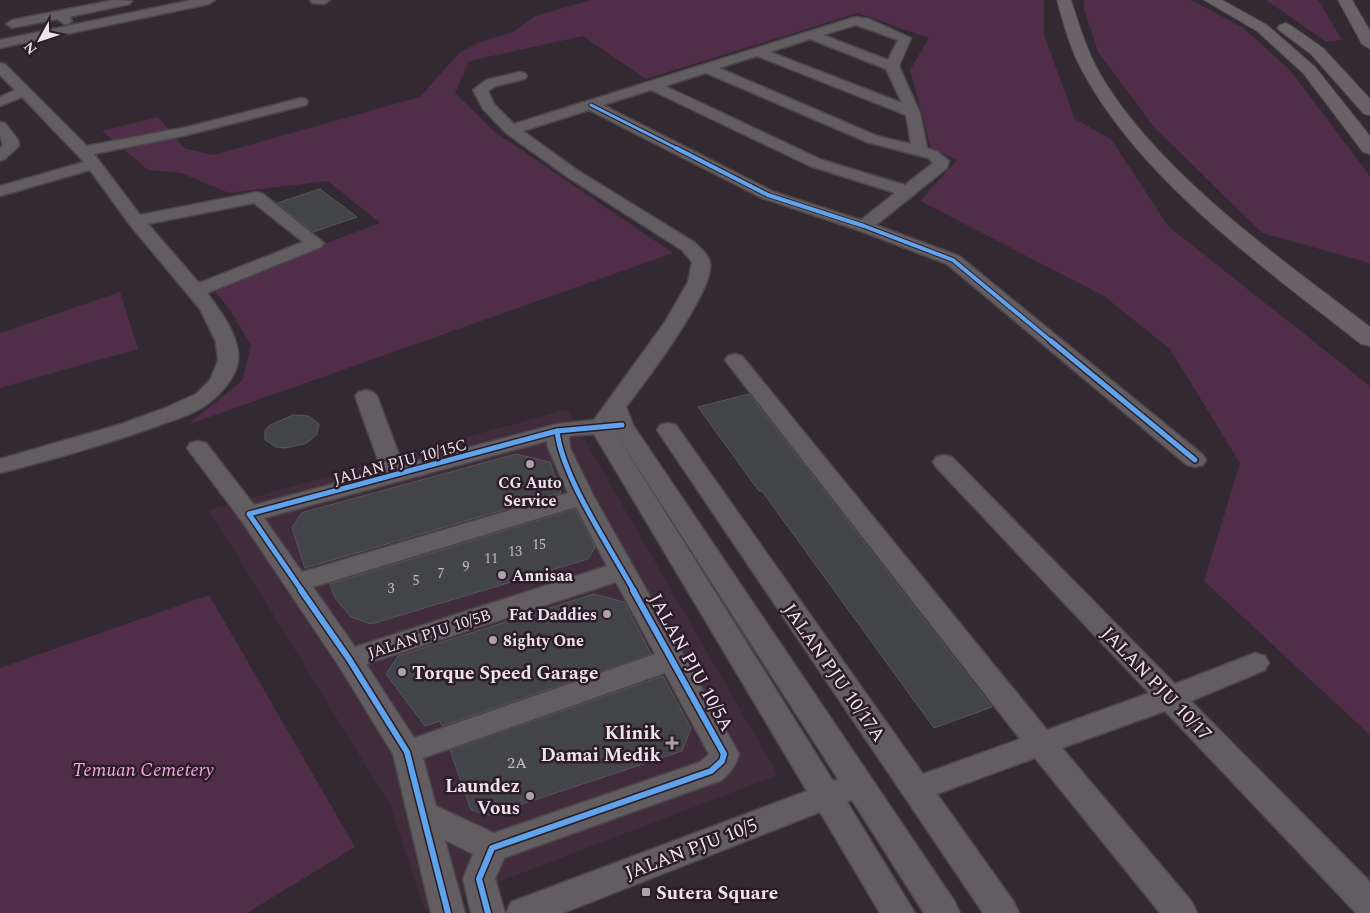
<svg xmlns="http://www.w3.org/2000/svg" width="1370" height="913" font-family="Spectral,serif">
	<style>
		.built { fill: #402c3b }
		.green { fill: #502d48 }
		.building { fill: #434447; stroke: #56575a }
		.lines { fill: none; stroke-linecap: round; stroke-linejoin: round }
		.minor-casing { stroke: #4c4549; stroke-width: 3 }
		.highway-casing { stroke: #4c4549; stroke-width: 2 }
		.minor { fill: #615d60; fill-rule: evenodd }
		.highway { fill: #696367; fill-rule: evenodd }
		.cycleway-far3-casing { stroke: #2c1c28; stroke-width: 5 }
		.cycleway-far2-casing { stroke: #2c1c28; stroke-width: 6 }
		.cycleway-far1-casing { stroke: #2c1c28; stroke-width: 8 }
		.cycleway-casing { stroke: #2c1c28; stroke-width: 9 }
		.cycleway-far3 { stroke: #60a3ed; stroke-width: 3 }
		.cycleway-far2 { stroke: #60a3ed; stroke-width: 4 }
		.cycleway-far1 { stroke: #60a3ed; stroke-width: 5 }
		.cycleway { stroke: #60a3ed; stroke-width: 6 }
		.poi-dot { fill: #ada2aa; stroke: #2c1c28; stroke-width: 2 }
		.labels { text-anchor: middle; stroke-width: 5; stroke-linejoin: round; paint-order: stroke }
		.number-label { font-size: 14px; fill: #c4bbc2 }
		.street-label { font-size: 16px; fill: #efe3eb; stroke: #2c1c28 }
		.poi-label { font-size: 16px; font-weight: bold; fill: #efe3eb; stroke: #2c1c28; text-anchor: start }
		.near-number-label { font-size: 16px; fill: #c4bbc2 }
		.near-street-label { font-size: 19px; fill: #efe3eb; stroke: #2c1c28 }
		.near-poi-label { font-size: 19px; font-weight: bold; fill: #efe3eb; stroke: #2c1c28; text-anchor: start }
		.near-park-label { font-size: 19px; font-style: italic; fill: #eda8db; stroke: #2c1c28 }
	</style>
	<rect width="100%" height="100%" fill="#322a30"/>
	<path class="built" d="M 567,409 L 778,775 L 425,910 L 390,805 L 209,510 Z"/>
	<g class="green">
		<path d="M 591,0 L 1044,0 L 1044,35 L 1075,119 L 1111,139 L 1168,226 L 1370,386 L 1370,735 L 1204,581 L 1240,463 L 1170,349 L 1104,296 L 920,201 L 957,160 L 931,148 L 910,70 L 929,38 L 858,13 L 646,79 L 583,36 L 469,61 L 455,93 L 495,132 L 673,253 L 187,425 L 242,381 L 251,345 L 230,310 L 211,286 L 380,223 L 328,181 L 229,193 L 181,173 L 148,170 L 102,131 L 158,117 L 184,148 L 213,155 L 420,97 L 459,53 L 480,42 L 513,32 L 535,16 Z"/>
		<path d="M 1084,0 L 1191,0 L 1242,27 L 1290,70 L 1370,176 L 1370,263 L 1262,233 L 1154,127 L 1098,52 L 1084,9 Z"/>
		<path d="M 1266,0 L 1318,0 L 1342,40 L 1326,42 Z"/>
		<path d="M 120,292 L 138,349 L 0,388 L 0,333 Z"/>
		<path d="M 209,595 L 355,847 L 247,913 L 0,913 L 0,668 Z"/>
	</g>
	<g class="building">
		<path d="M 320,189 L 357,217 L 313,232 L 277,203 Z"/>
		<path d="M 749,394 L 992,707 L 934,728 L 762,491 L 759,491 L 698,407 Z"/>
		<path d="M 293,415 L 309,416 L 319,424 L 317,434 L 311,440 L 304,444 L 285,448 L 276,447 L 265,440 L 265,430 L 270,425 Z"/>
		<path d="M 516,454 L 550,462 L 561,493 L 305,568 L 292,528 L 301,513 Z"/>
		<path d="M 575,509 L 595,547 L 588,559 L 371,624 L 351,617 L 335,598 L 330,584 Z"/>
		<path d="M 594,594 L 624,602 L 651,654 L 442,726 L 440,721 L 425,726 L 386,674 L 398,656 Z"/>
		<path d="M 663,676 L 691,728 L 682,751 L 489,815 L 471,810 L 450,750 Z"/>
	</g>
	<g class="lines">
		<g class="minor-casing">
			<g id="minor">
				<path d="M 114,0 L 132,1 L 130,4 L 69,17 L 72,21 L 66,25 L 57,19 L 12,28 L 6,24 L 12,20 Z"/>
				<path d="M 192,0 L 215,0 L 209,4 L 0,48 L 0,40 Z"/>
				<path d="M 310,0 L 330,0 L 324,4 L 312,3 Z"/>
				<path d="M 855,17 L 869,19 L 911,38 L 899,66 L 920,113 L 927,148 L 938,152 L 949,161 L 947,168 L 876,225 L 959,256 L 1203,455 L 1206,460 L 1203,465 L 1195,467 L 1187,465 L 947,264 L 858,230 L 762,198 L 589,110 L 523,131 L 577,170 L 694,242 C 700,248 709,255 710,263 C 715,290 644,384 626,407 L 633,425 L 955,902 L 960,913 L 924,913 L 852,800 L 847,802 L 915,913 L 880,913 L 820,812 L 563,913 L 506,913 L 511,902 L 807,791 L 594,434 L 569,436 L 570,448 L 594,497 L 734,745 L 739,754 C 736,766 730,772 722,780 L 504,858 L 495,879 L 505,913 L 471,913 L 463,879 L 473,854 L 445,840 L 465,913 L 431,913 L 393,754 L 339,666 L 241,520 L 187,448 L 190,443 L 198,441 L 206,443 L 254,505 L 382,471 L 355,396 L 359,392 L 366,390 L 373,392 L 377,396 L 403,465 L 557,424 L 594,420 L 665,322 L 688,282 L 692,262 L 682,250 L 566,176 L 506,133 L 483,109 L 473,90 L 486,80 L 520,72 L 525,73 L 527,76 L 525,79 L 496,86 L 488,91 L 494,104 L 514,124 ZM 856,25 L 898,40 L 888,60 L 823,35 ZM 810,39 L 886,69 L 902,103 L 770,52 ZM 757,56 L 906,115 L 911,144 L 877,136 L 719,68 ZM 706,73 L 867,142 L 928,158 L 933,163 L 905,185 L 822,160 L 665,86 ZM 651,90 L 810,166 L 895,193 L 861,220 L 774,192 L 603,105 ZM 615,432 L 838,779 L 833,781 ZM 547,441 L 548,448 L 568,493 L 302,572 L 264,518 ZM 576,507 L 607,566 L 355,647 L 313,587 ZM 616,582 L 655,654 L 414,738 L 366,664 ZM 665,673 L 709,754 L 700,762 L 494,833 L 436,806 L 423,758 Z"/>
				<path d="M 0,63 L 5,64 L 87,146 L 187,127 L 301,98 L 306,99 L 308,102 L 306,105 L 187,135 L 94,154 L 140,215 L 257,192 L 263,194 L 324,243 L 321,247 L 207,293 C 220,310 241,338 238,361 C 236,376 223,392 211,401 C 198,413 176,419 160,425 C 108,444 54,459 0,473 L 0,459 L 121,424 L 165,408 L 196,394 L 210,380 L 218,361 L 216,342 L 200,309 L 130,225 L 90,170 L 0,196 L 0,186 L 84,162 L 22,97 L 0,106 L 0,97 L 15,90 L 0,75 ZM 254,203 L 303,242 L 199,283 L 148,224 Z"/>
				<path d="M 0,122 L 5,123 L 18,140 L 19,146 L 5,159 L 0,161 L 0,148 L 3,145 L 0,137 Z"/>
				<path d="M 735,354 L 742,356 L 1047,730 L 1149,693 L 936,467 L 933,462 L 936,457 L 944,455 L 952,457 L 1175,684 L 1255,653 L 1265,656 L 1269,663 L 1265,670 L 1191,701 L 1370,882 L 1370,913 L 1356,913 L 1165,711 L 1062,748 L 1192,902 L 1197,913 L 1160,913 L 1035,758 L 937,794 L 1014,902 L 1019,913 L 983,913 L 657,430 L 660,425 L 668,423 L 676,425 L 923,774 L 1020,739 L 728,364 L 725,360 L 728,356 Z"/>
			</g>
		</g>
		<g class="highway-casing">
			<g id="highway">
				<path d="M 1057,0 L 1071,0 C 1079,25 1087,51 1100,74 C 1158,173 1280,258 1370,327 L 1370,346 L 1361,344 C 1265,268 1144,183 1084,74 C 1071,51 1064,26 1057,0 Z"/>
				<path d="M 1204,0 L 1222,0 L 1267,25 L 1315,67 L 1370,136 L 1370,154 L 1363,152 L 1303,73 L 1257,31 Z"/>
				<path d="M 1338,0 L 1352,0 L 1370,31 L 1370,49 L 1362,44 Z"/>
				<path d="M 1285,23 L 1290,25 L 1323,48 L 1370,99 L 1370,115 L 1364,114 L 1311,54 L 1280,31 L 1277,28 L 1280,25 Z"/>
			</g>
		</g>
		<use href="#minor" class="minor"/>
		<use href="#highway" class="highway"/>
		<g class="cycleway-far3-casing">
			<path id="cycleway-far3" d="M 591,105 L 678,149"/>
		</g>
		<g class="cycleway-far2-casing">
			<path id="cycleway-far2" d="M 676,148 L 768,195 L 864,226 L 953,260 L 1052,342"/>
		</g>
		<g class="cycleway-far1-casing">
			<g id="cycleway-far1">
				<path d="M 1051,341 L 1195,460"/>
				<path d="M 557,431 C 562,477 611,549 634,591"/>
				<path d="M 302,591 L 249,514 L 557,431 L 622,425"/>
			</g>
		</g>
		<g class="cycleway-casing">
			<g id="cycleway">
				<path d="M 301,590 L 349,659 L 407,752 L 448,913"/>
				<path d="M 488,913 L 479,879 L 492,848 L 711,771 L 722,761 L 724,754 L 633,590"/>
			</g>
		</g>
		<use href="#cycleway-far3" class="cycleway-far3"/>
		<use href="#cycleway-far2" class="cycleway-far2"/>
		<use href="#cycleway-far1" class="cycleway-far1"/>
		<use href="#cycleway" class="cycleway"/>
	</g>
	<g class="poi-dot">
		<circle cx="530" cy="464" r="5"/>
		<circle cx="502" cy="575" r="5"/>
		<circle cx="607" cy="614" r="5"/>
		<circle cx="493" cy="640" r="5"/>
		<circle cx="402" cy="672" r="5"/>
		<path d="M669.5 735.5h5v5h5v5h-5v5h-5v-5h-5v-5h5z"/>
		<circle cx="530" cy="796" r="5"/>
		<rect x="641" y="887" width="10" height="10" rx="2.5"/>
	</g>
	<g class="labels">
		<g class="number-label">
			<text x="539" y="549">15</text>
			<text x="515" y="556">13</text>
			<text x="491" y="563">11</text>
			<text x="466" y="571">9</text>
			<text x="441" y="578">7</text>
			<text x="416" y="585">5</text>
			<text x="391" y="593">3</text>
		</g>
		<g class="street-label">
			<text transform="translate(400 461) rotate(-15)" y="6">JALAN PJU 10/15C</text>
			<text transform="translate(429 633) rotate(-18)" y="6">JALAN PJU 10/5B</text>
		</g>
		<g class="poi-label">
			<text x="530" y="488" text-anchor="middle">CG Auto<tspan x="530" dy="18">Service</tspan></text>
			<text x="512" y="581">Annisaa</text>
			<text x="597" y="620" text-anchor="end">Fat Daddies</text>
			<text x="503" y="646">8ighty One</text>
		</g>
		<g class="near-number-label">
			<text x="517" y="768">2A</text>
		</g>
		<g class="near-street-label">
			<text transform="translate(692 662) rotate(61)" y="7">JALAN PJU 10/5A</text>
			<text transform="translate(835 672) rotate(55)" y="7">JALAN PJU 10/17A</text>
			<text transform="translate(1157 683) rotate(46)" y="7">JALAN PJU 10/17</text>
			<text transform="translate(691 848) rotate(-21)" y="7">JALAN PJU 10/5</text>
		</g>
		<g class="near-poi-label">
			<text x="412" y="679">Torque Speed Garage</text>
			<text x="661" y="739" text-anchor="end">Klinik<tspan x="661" dy="22">Damai Medik</tspan></text>
			<text x="520" y="792" text-anchor="end">Laundez<tspan x="520" dy="22">Vous</tspan></text>
			<text x="656" y="899">Sutera Square</text>
		</g>
		<g class="near-park-label">
			<text x="143" y="776">Temuan Cemetery</text>
		</g>
	</g>
	<g transform="translate(40 40) rotate(230)" stroke="#2c1c28" stroke-width="4" paint-order="stroke">
	<path d="M0-4L9 19L0 12L-9 19Z" fill="#efe3eb"/>
	<text y="-8" font-size="14" font-weight="bold" text-anchor="middle" fill="#efe3eb">N</text>
	</g>
</svg>
